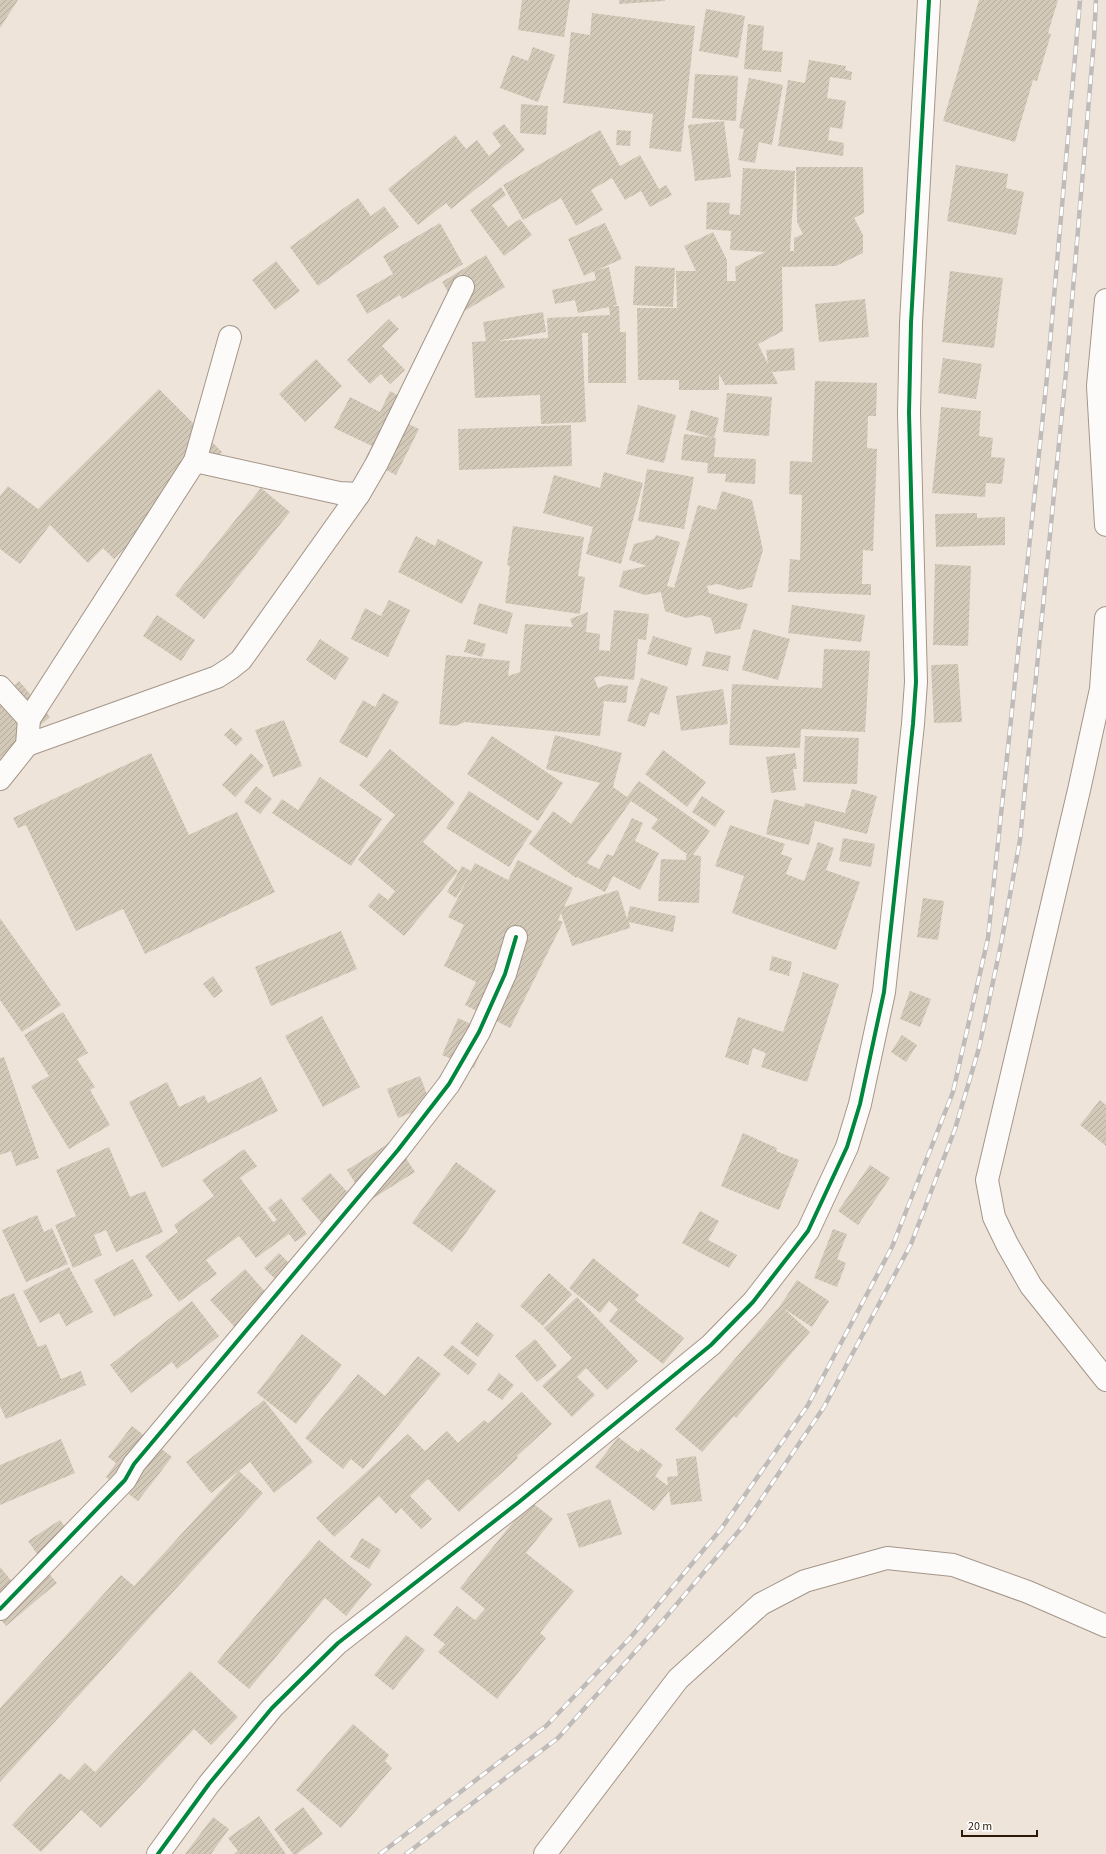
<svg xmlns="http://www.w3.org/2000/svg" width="1106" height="1854" font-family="'Source Sans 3',sans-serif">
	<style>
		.building { fill: url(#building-hatch) }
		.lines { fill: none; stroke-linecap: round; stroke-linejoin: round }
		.minor-casing { stroke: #a49689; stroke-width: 24 }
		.secondary-casing { stroke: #a49689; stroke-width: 24 }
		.minor { stroke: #fdfbf9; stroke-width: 22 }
		.secondary { stroke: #fdfbf9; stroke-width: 22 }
		.rail-casing { stroke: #bfbbb8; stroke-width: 4.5 }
		.rail { stroke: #fff; stroke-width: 3; stroke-dasharray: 9; stroke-linecap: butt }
		.cycleway-casing { stroke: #fff; stroke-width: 6 }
		.cycleway { stroke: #00873e; stroke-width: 4 }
	</style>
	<defs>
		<pattern id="building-hatch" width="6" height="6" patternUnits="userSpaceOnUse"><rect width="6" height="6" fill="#d3c9b8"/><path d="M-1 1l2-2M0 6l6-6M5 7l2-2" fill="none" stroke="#b5ac9d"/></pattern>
	</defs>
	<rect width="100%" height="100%" fill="#efe4da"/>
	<g class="building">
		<path d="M 0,0 L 18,0 L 0,28 Z"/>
		<path d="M 522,0 L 570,0 L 564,37 L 518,30 Z"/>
		<path d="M 619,0 L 665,0 L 665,1 L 619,4 Z"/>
		<path d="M 979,0 L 1058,0 L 1048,33 L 1051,34 L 1037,81 L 1033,80 L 1015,142 L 943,121 Z"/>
		<path d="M 706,9 L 745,16 L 738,58 L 699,51 Z"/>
		<path d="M 592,13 L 695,26 L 681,152 L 649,148 L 653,114 L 563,103 L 571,32 L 590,35 Z"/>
		<path d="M 748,24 L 764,26 L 762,50 L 783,52 L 781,72 L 744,69 Z"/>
		<path d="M 533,47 L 555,55 L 538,102 L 500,88 L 512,55 L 528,61 Z"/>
		<path d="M 809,60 L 846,66 L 845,70 L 852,72 L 851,80 L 830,77 L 827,98 L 846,101 L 842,129 L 830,127 L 828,140 L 844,143 L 843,156 L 778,146 L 788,80 L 805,83 Z"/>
		<path d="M 695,74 L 738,76 L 736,121 L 692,118 Z"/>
		<path d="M 749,78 L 783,85 L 772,145 L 759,142 L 755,163 L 738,160 L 744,129 L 739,128 Z"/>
		<path d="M 521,104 L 548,106 L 546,135 L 520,133 Z"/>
		<path d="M 724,121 L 731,177 L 695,181 L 688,125 Z"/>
		<path d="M 504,124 L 525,150 L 451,209 L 446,203 L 418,225 L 388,189 L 455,135 L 466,149 L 477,140 L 489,156 L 501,146 L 492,133 Z"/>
		<path d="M 600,130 L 620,166 L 640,155 L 659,189 L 666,185 L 672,195 L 650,207 L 641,191 L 625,200 L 612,178 L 591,190 L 603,210 L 576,226 L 561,198 L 523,220 L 503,185 Z"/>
		<path d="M 617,130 L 631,131 L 630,146 L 616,145 Z"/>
		<path d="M 956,165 L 1008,174 L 1006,188 L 1024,192 L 1016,235 L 947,221 Z"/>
		<path d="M 796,167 L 863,167 L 864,213 L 854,218 L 863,235 L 863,253 L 836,266 L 782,267 L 783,331 L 758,344 L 768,364 L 766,350 L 794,348 L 795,370 L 772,372 L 778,384 L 725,385 L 719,374 L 719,390 L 679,390 L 679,380 L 638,380 L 637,308 L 677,308 L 676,271 L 696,271 L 684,246 L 713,232 L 727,260 L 727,281 L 736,281 L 735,267 L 765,252 L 730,250 L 731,231 L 706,229 L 707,202 L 730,203 L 729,214 L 740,215 L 743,168 L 795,171 L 790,251 L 794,251 L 794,238 L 803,234 L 797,222 Z"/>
		<path d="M 501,187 L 506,195 L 492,205 L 508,227 L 520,219 L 532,235 L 504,256 L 470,210 Z"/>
		<path d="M 358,198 L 371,216 L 384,206 L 399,227 L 318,286 L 290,247 Z"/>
		<path d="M 440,223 L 463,264 L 402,299 L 400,295 L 367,314 L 356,295 L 393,274 L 383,256 Z"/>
		<path d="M 605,223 L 622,259 L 597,270 L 609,267 L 617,305 L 611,306 L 619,306 L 620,332 L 626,332 L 626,383 L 588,383 L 588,333 L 582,333 L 586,422 L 541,424 L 540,395 L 475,398 L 472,342 L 486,341 L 483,322 L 543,312 L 546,332 L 497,341 L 548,338 L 547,318 L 610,315 L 609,307 L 578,313 L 575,300 L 555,304 L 552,290 L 596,280 L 594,271 L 584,276 L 568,239 Z"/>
		<path d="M 486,255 L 505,287 L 461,313 L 442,282 Z"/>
		<path d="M 276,261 L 300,291 L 275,310 L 252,280 Z"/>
		<path d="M 635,266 L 675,268 L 673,307 L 633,305 Z"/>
		<path d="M 950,271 L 1003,278 L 994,348 L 942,342 Z"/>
		<path d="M 865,299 L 869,337 L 819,342 L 815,304 Z"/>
		<path d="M 389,319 L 399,329 L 382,346 L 405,370 L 390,384 L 381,374 L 370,384 L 347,360 Z"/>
		<path d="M 943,358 L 982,364 L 976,399 L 938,393 Z"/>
		<path d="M 316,359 L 342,386 L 305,422 L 279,394 Z"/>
		<path d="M 815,381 L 877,383 L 876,416 L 868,416 L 867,448 L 877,449 L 873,551 L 863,550 L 862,584 L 871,584 L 871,595 L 788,592 L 790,559 L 800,560 L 802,495 L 789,494 L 790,461 L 812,462 Z"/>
		<path d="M 159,389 L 222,452 L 114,559 L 103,548 L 88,563 L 50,525 L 20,564 L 0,549 L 0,496 L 8,486 L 38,509 Z"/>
		<path d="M 390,391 L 403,398 L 394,417 L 419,429 L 396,475 L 365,459 L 372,446 L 334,428 L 350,397 L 380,412 Z"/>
		<path d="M 727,393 L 772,397 L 769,436 L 723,432 Z"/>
		<path d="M 638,405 L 676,415 L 664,463 L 626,454 Z"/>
		<path d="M 941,407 L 981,411 L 979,436 L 993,438 L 991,457 L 1005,458 L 1002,484 L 986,483 L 985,497 L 932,493 Z"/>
		<path d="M 691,410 L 719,418 L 714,438 L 686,430 Z"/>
		<path d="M 571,425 L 572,466 L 459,470 L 458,429 Z"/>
		<path d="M 684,434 L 716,438 L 714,457 L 756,459 L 755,484 L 725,482 L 726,474 L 707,473 L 708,463 L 681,460 Z"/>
		<path d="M 647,469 L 694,477 L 684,529 L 638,521 Z"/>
		<path d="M 604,472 L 643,483 L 621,564 L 586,554 L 593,527 L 543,513 L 554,475 L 600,488 Z"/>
		<path d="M 261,488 L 290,512 L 204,619 L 175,595 Z"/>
		<path d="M 722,491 L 752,500 L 763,550 L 752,587 L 739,590 L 717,584 L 707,586 L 709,593 L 748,604 L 740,629 L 715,634 L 711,618 L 701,615 L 686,618 L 665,611 L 661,592 L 645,595 L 619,587 L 623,571 L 647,566 L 629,560 L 634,544 L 654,539 L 656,535 L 680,542 L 667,586 L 674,588 L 698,505 L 716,510 Z"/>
		<path d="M 977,513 L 977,518 L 1005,517 L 1005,545 L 936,547 L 935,514 Z"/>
		<path d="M 513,526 L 584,537 L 578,576 L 585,577 L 580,614 L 505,603 L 510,566 L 507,565 Z"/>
		<path d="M 416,536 L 435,546 L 438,539 L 483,562 L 462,604 L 398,572 Z"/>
		<path d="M 935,564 L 971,566 L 968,646 L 933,645 Z"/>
		<path d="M 389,600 L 410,610 L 388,657 L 351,639 L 365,608 L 381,616 Z"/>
		<path d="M 479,603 L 513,613 L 507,634 L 473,624 Z"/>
		<path d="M 792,605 L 865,615 L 861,642 L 788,633 Z"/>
		<path d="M 614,610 L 649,614 L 646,640 L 638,639 L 634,680 L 600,676 L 594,678 L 598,688 L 608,684 L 628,686 L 626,703 L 604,701 L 600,736 L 465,722 L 455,726 L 439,724 L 446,655 L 510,661 L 508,676 L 520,672 L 525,624 L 573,627 L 570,619 L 588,612 L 586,632 L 600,634 L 599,650 L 610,651 Z"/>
		<path d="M 157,615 L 195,640 L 181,661 L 143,636 Z"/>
		<path d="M 753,629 L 790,639 L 778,680 L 742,670 Z"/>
		<path d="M 653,636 L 692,648 L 687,666 L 647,654 Z"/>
		<path d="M 320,639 L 349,658 L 335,680 L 306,660 Z"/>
		<path d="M 468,639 L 486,644 L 482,657 L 464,652 Z"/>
		<path d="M 824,649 L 870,651 L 865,732 L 801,729 L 800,748 L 729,745 L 732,684 L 822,688 Z"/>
		<path d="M 706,651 L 731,656 L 728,671 L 702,666 Z"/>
		<path d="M 958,664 L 962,722 L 934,723 L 931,665 Z"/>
		<path d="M 641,678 L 668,687 L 659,715 L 650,712 L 645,727 L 627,721 Z"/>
		<path d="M 19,681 L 50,717 L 0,760 L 0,698 Z"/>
		<path d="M 723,689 L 728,724 L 681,731 L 676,696 Z"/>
		<path d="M 383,693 L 399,702 L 367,758 L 339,742 L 363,700 L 375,707 Z"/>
		<path d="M 284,720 L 302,766 L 273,777 L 255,730 Z"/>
		<path d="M 231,728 L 243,739 L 236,746 L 224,735 Z"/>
		<path d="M 555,735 L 622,753 L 613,787 L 627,797 L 639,781 L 710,831 L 693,855 L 701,856 L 699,903 L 658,901 L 661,859 L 686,860 L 686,855 L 688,855 L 651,828 L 658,819 L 631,801 L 587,863 L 599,869 L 607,854 L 613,856 L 632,818 L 643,823 L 635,841 L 659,853 L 640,890 L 613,876 L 605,892 L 577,877 L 576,878 L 529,844 L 553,811 L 571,824 L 600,783 L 546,769 Z"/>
		<path d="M 492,736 L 563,783 L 538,821 L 467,774 Z"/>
		<path d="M 805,736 L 859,738 L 857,784 L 803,782 Z"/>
		<path d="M 390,749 L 455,803 L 423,842 L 458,871 L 404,936 L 368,906 L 379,893 L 388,900 L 395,891 L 358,860 L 395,815 L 359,785 Z"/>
		<path d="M 663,750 L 706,782 L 687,807 L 645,774 Z"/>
		<path d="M 151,753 L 189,835 L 237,812 L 275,892 L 145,954 L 123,909 L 76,931 L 26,825 L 18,828 L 13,818 Z"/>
		<path d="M 251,753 L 264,766 L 235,797 L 222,785 Z"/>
		<path d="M 795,753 L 797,769 L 793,769 L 796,790 L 771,793 L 766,757 Z"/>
		<path d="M 320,777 L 382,819 L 351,866 L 272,813 L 282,799 L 298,810 Z"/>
		<path d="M 256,786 L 272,799 L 260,814 L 244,802 Z"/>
		<path d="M 852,789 L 877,796 L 867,834 L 815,821 L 809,845 L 766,834 L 774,799 L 804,807 L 805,803 L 845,813 Z"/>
		<path d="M 469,791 L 532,831 L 509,867 L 446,828 Z"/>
		<path d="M 702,796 L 725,811 L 715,827 L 692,812 Z"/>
		<path d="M 730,825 L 785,844 L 781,854 L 792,858 L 786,874 L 804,881 L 818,842 L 834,848 L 826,870 L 860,882 L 836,950 L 732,913 L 744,876 L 715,866 Z"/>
		<path d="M 843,838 L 875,844 L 871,867 L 839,861 Z"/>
		<path d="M 518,860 L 573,888 L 564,907 L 618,890 L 627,919 L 630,906 L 676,916 L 673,932 L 629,922 L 630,928 L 572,946 L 561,913 L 558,920 L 563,922 L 510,1028 L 465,1005 L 476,982 L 444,966 L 464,925 L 448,917 L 469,876 L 456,898 L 447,892 L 462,866 L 471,871 L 475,863 L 508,880 Z"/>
		<path d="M 923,898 L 944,901 L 938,940 L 917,937 Z"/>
		<path d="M 0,918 L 61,1005 L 22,1032 L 0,1000 Z"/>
		<path d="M 341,931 L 357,969 L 271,1006 L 255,967 Z"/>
		<path d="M 772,956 L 792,962 L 789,976 L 769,970 Z"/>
		<path d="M 803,972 L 839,984 L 807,1082 L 761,1067 L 766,1053 L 753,1048 L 748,1065 L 725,1057 L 738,1017 L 783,1032 Z"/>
		<path d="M 213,976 L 223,991 L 214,998 L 203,984 Z"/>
		<path d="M 910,991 L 931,999 L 920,1027 L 900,1019 Z"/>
		<path d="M 63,1012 L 88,1053 L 77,1059 L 95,1087 L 90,1090 L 110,1125 L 69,1149 L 31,1086 L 49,1076 L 24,1035 Z"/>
		<path d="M 322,1016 L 360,1087 L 323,1107 L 285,1036 Z"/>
		<path d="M 458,1018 L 489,1032 L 474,1068 L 442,1055 Z"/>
		<path d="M 902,1035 L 917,1045 L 906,1062 L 891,1052 Z"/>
		<path d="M 4,1057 L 39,1158 L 16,1166 L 11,1151 L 0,1155 L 0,1058 Z"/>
		<path d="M 420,1076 L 431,1105 L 398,1118 L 387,1089 Z"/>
		<path d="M 261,1077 L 278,1111 L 162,1168 L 129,1102 L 167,1082 L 179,1107 L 204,1095 L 208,1103 Z"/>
		<path d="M 1100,1100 L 1106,1105 L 1106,1146 L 1080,1125 Z"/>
		<path d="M 743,1133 L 777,1148 L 776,1151 L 799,1160 L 779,1210 L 721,1186 Z"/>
		<path d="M 394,1140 L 415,1172 L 367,1202 L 347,1170 Z"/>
		<path d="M 109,1147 L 130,1197 L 145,1191 L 163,1232 L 116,1252 L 106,1230 L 94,1235 L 102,1255 L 73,1268 L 55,1225 L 76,1216 L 56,1170 Z"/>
		<path d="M 244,1149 L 257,1166 L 240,1178 L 273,1222 L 277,1220 L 268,1208 L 281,1198 L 307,1234 L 295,1242 L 289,1234 L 256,1258 L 239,1236 L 206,1260 L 217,1274 L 179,1302 L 145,1256 L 178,1232 L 174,1225 L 214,1196 L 202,1180 Z"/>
		<path d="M 456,1162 L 496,1191 L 452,1252 L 412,1223 Z"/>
		<path d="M 870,1165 L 890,1178 L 858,1225 L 838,1211 Z"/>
		<path d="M 330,1173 L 360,1206 L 330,1233 L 301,1199 Z"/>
		<path d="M 700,1211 L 719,1221 L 708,1240 L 737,1255 L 729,1268 L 682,1243 Z"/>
		<path d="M 37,1215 L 44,1232 L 52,1228 L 68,1264 L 26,1282 L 2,1230 Z"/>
		<path d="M 833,1229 L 847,1234 L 837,1259 L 846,1263 L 837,1287 L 814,1278 Z"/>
		<path d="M 279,1253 L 293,1267 L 278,1282 L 264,1268 Z"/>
		<path d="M 593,1258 L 639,1295 L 635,1300 L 684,1338 L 663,1364 L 609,1321 L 618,1309 L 609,1301 L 600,1313 L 569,1288 Z"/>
		<path d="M 133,1259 L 153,1296 L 114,1317 L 94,1280 Z"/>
		<path d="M 69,1267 L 93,1312 L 66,1326 L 59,1313 L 40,1323 L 23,1291 Z"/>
		<path d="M 245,1269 L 275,1303 L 241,1334 L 210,1300 Z"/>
		<path d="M 549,1273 L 572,1294 L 543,1326 L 520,1306 Z"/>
		<path d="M 797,1280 L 829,1301 L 812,1327 L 783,1308 L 810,1332 L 736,1418 L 734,1416 L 702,1452 L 675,1429 L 780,1306 Z"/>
		<path d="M 14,1293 L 38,1347 L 46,1344 L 61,1379 L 81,1371 L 86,1385 L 6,1419 L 0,1406 L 0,1299 Z"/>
		<path d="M 577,1297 L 638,1361 L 607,1390 L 586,1368 L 577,1377 L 595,1395 L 572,1417 L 542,1386 L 572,1358 L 544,1328 Z"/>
		<path d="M 192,1301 L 219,1336 L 177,1369 L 172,1362 L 131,1393 L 110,1365 Z"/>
		<path d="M 477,1322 L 494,1335 L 478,1357 L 460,1343 Z"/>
		<path d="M 302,1334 L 342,1365 L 296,1424 L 257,1393 Z"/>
		<path d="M 535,1339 L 557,1366 L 537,1382 L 515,1356 Z"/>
		<path d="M 452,1345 L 477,1364 L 468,1375 L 443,1355 Z"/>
		<path d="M 418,1356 L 441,1374 L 363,1469 L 351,1459 L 343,1469 L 305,1438 L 358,1374 L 385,1396 Z"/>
		<path d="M 499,1373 L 514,1385 L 502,1400 L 487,1390 Z"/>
		<path d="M 522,1392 L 552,1424 L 517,1456 L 518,1458 L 459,1512 L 428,1479 L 410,1496 L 432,1519 L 421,1529 L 401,1508 L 396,1514 L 379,1496 L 334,1537 L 316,1518 L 408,1434 L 425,1451 L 447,1431 L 458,1443 L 484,1420 L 488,1423 Z"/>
		<path d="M 264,1400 L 313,1462 L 274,1493 L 250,1462 L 211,1493 L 186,1462 Z"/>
		<path d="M 132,1426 L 172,1457 L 138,1501 L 106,1477 L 116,1463 L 108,1457 Z"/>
		<path d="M 618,1437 L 638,1452 L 641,1448 L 663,1465 L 655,1476 L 668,1486 L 667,1477 L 678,1476 L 676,1459 L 696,1456 L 702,1501 L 671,1505 L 669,1491 L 654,1511 L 595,1467 Z"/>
		<path d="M 61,1439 L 75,1473 L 0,1505 L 0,1465 Z"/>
		<path d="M 239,1471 L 263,1493 L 0,1782 L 0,1708 L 121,1575 L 134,1586 Z"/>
		<path d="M 610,1499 L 622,1534 L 579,1548 L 567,1514 Z"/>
		<path d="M 530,1501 L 553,1519 L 526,1553 L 574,1591 L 540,1633 L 546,1638 L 497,1699 L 438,1652 L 445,1644 L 433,1635 L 457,1606 L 475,1620 L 485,1609 L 460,1588 Z"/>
		<path d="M 60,1520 L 76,1543 L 44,1564 L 28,1541 Z"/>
		<path d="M 362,1538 L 381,1550 L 369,1569 L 350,1557 Z"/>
		<path d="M 319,1540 L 372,1584 L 346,1616 L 325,1598 L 249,1689 L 217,1662 Z"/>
		<path d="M 40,1563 L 57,1583 L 6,1626 L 0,1619 L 0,1567 L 14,1584 Z"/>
		<path d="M 406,1635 L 425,1650 L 393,1690 L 374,1675 Z"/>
		<path d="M 190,1671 L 238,1717 L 211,1745 L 194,1729 L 101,1828 L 81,1810 L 41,1852 L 12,1825 L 60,1773 L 69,1780 L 85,1763 L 95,1772 Z"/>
		<path d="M 353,1724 L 389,1755 L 385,1761 L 392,1768 L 341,1828 L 296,1790 Z"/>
		<path d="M 303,1807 L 323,1834 L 297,1854 L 293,1854 L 274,1829 Z"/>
		<path d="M 259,1816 L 286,1854 L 234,1854 L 238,1851 L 228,1838 Z"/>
		<path d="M 213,1817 L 229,1829 L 211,1854 L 185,1854 Z"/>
	</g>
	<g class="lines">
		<g class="minor-casing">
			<g id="minor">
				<path d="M 1106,300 L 1098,386 L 1106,525"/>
				<path d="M 195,461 L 339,493 L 359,494 L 377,463 L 463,287"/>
				<path d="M 1106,618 L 1101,689 L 1079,790 L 987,1180 L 994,1217 L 1007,1244 L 1031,1286 L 1106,1380"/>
				<path d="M 0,687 L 29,719 L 27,745 L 0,779"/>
				<path d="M 29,719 L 195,461 L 230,337"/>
				<path d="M 27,745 L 217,677 L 231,668 L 241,660 L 359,494"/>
				<path d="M 0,1609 L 125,1480 L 134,1464 L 398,1150 L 449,1084 L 479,1032 L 505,974 L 516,937"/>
				<path d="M 158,1854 L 209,1784 L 272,1708 L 338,1643 L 519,1502 L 711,1345 L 753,1302 L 808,1231 L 847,1147 L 860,1104 L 884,992 L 913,724 L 916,682 L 909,413 L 911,323 L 929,0"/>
			</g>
		</g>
		<g class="secondary-casing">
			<path id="secondary" d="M 545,1854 L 678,1679 L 761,1604 L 805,1581 L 887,1558 L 953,1565 L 1028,1592 L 1106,1626"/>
		</g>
		<use href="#minor" class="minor"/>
		<use href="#secondary" class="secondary"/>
		<g class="rail-casing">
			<g id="rail">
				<path d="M 380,1854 L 546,1726 L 630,1638 L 721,1529 L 808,1405 L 892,1247 L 953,1092 L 988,938 L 1047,377 L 1080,0"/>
				<path d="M 406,1854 L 558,1738 L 660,1624 L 743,1526 L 824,1407 L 911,1244 L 955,1129 L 979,1048 L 1001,944 L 1020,840 L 1066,372 L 1094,40 L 1096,0"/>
			</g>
		</g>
		<use href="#rail" class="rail"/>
		<g class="cycleway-casing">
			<g id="cycleway">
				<path d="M 0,1609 L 125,1480 L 134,1464 L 398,1150 L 449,1084 L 479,1032 L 505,974 L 516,937"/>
				<path d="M 158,1854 L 209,1784 L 272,1708 L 338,1643 L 519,1502 L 711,1345 L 753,1302 L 808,1231 L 847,1147 L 860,1104 L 884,992 L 913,724 L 916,682 L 909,413 L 911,323 L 929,0"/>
			</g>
		</g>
		<use href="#cycleway" class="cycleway"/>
	</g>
	<path d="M962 1830v6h75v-6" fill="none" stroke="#2b1a06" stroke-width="2"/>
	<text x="968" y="1830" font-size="12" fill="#2b1a06" stroke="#ffffff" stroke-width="3" paint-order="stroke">20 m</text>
</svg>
